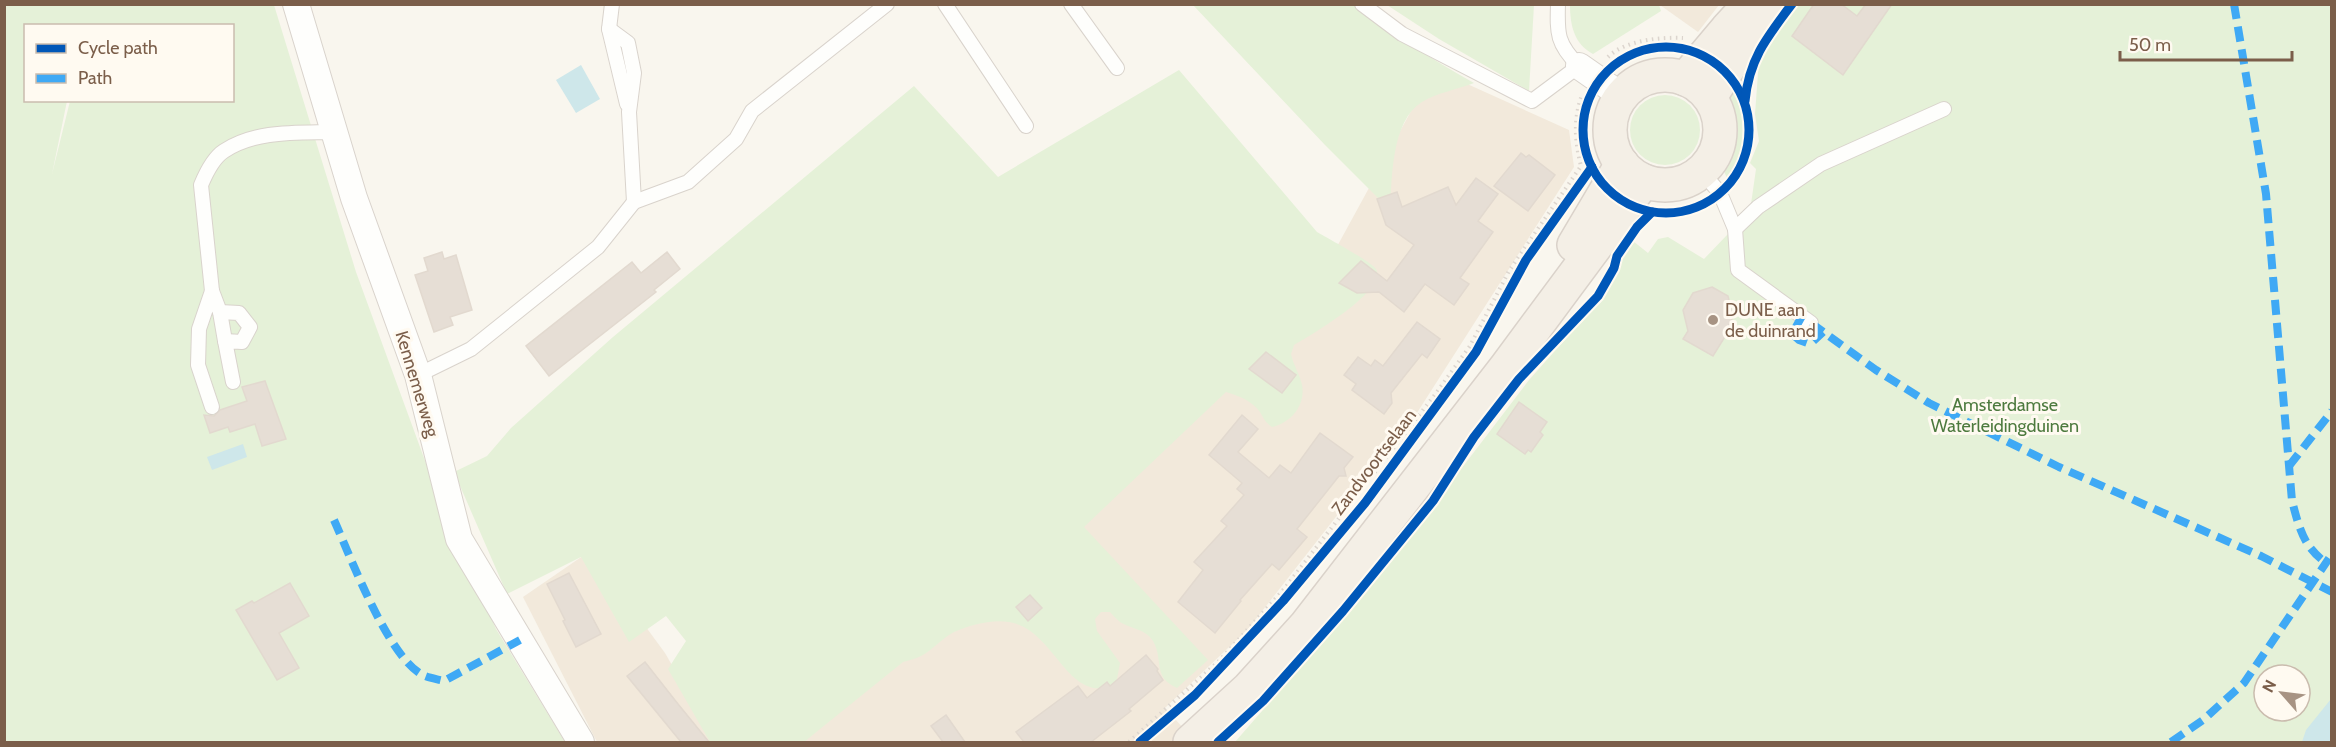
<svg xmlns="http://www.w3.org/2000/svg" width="2336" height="747" font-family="Cabin,sans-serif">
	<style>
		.residential { fill: #f2e9db }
		.green { fill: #e5f1d8; fill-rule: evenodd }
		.water { fill: #cee7ea }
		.building { fill: #e6ded5; stroke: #e2d9cf; stroke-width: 1.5 }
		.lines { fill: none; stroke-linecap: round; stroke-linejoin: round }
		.lane-casing { stroke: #d9d3cc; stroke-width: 16 }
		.street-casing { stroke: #d9d3cc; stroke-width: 28 }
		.primary-casing { stroke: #dad2ca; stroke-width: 36 }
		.path { stroke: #dcd5ce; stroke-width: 4; stroke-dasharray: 1.5 4.5; stroke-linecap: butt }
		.lane { stroke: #fefefc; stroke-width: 14 }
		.street { stroke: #fefefc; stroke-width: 26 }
		.primary { stroke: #f4efe6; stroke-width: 33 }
		.quiet { stroke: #3fa9f5; stroke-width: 8; stroke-dasharray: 15 8; stroke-linecap: butt }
		.cycleway-casing { stroke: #fffaf1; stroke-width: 13 }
		.cycleway { stroke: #0057b8; stroke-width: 9 }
		.poi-dot { fill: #a79383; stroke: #fffaf1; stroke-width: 2 }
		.labels { text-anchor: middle; stroke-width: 6; stroke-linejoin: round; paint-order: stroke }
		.poi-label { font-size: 18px; fill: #7b5e4a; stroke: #fffaf1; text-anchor: start }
		.street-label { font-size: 18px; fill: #7b5e4a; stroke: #fffaf1 }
		.park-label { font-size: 18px; fill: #4d7a3e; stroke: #fffaf1 }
	</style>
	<rect width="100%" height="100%" fill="#f9f6ee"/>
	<g class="residential">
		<path d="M 1660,5 L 1719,5 L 1698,32 Z"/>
		<path d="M 1434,69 L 1569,130 L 1574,167 L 1415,416 L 1248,629 L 1165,708 L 1196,742 L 789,742 L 1334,252 Z"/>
		<path d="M 590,551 L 665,653 L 716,742 L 597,742 L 523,597 Z"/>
	</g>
	<g class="green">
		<path d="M 5,5 L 274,5 L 356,272 L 439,499 L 496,629 L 565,742 L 5,742 L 4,405 L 6,396 L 5,401 ZM 26,26 L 232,26 L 232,100 L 70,101 L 52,174 L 67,101 L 26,100 Z"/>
		<path d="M 1193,5 L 1358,5 C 1395,36 1431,59 1474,83 C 1458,89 1437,93 1422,102 C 1391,121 1392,179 1390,210 L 1325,145 Z"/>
		<path d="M 1387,5 L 1534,5 L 1529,91 L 1439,39 Z"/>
		<path d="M 1570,5 L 1659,5 L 1661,11 L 1593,54 C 1574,44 1570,25 1570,5 Z"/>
		<path d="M 1797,5 L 2331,5 L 2331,742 L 1235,742 L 1377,579 L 1529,380 L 1608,291 L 1620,258 L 1633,241 L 1648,253 L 1658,239 L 1668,237 L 1704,259 L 1750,211 L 1756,169 L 1750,163 L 1759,141 L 1755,114 L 1759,60 ZM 2264,675 L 2300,675 L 2300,711 L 2264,711 Z"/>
		<path d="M 1179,70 L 1317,232 C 1327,238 1372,262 1376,269 C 1387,291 1311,335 1294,345 L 1291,354 C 1293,364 1300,375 1302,385 C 1306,406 1290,423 1272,427 C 1265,422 1264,419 1260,412 C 1251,400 1239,396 1226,392 L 1084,527 L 1208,660 L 1177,688 C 1152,677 1164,660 1153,641 C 1146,629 1131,629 1120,622 C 1116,619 1113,615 1110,612 L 1101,612 L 1095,619 L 1097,631 L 1120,663 L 1116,684 C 1067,707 1056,629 1009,622 C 991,619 970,625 954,632 C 942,638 933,650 921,656 C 915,659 909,660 903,662 L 804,742 L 710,742 L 668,669 L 686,641 L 666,616 L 629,642 L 581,557 L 507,594 L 454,472 L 487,456 L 511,428 L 613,337 L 914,86 L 998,177 Z"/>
		<path d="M 1730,86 C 1748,114 1749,152 1727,178 L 1721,165 L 1728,136 L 1724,105 Z"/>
		<circle cx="1665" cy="130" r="35"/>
	</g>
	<g class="water">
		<path d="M 581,65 L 600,99 L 576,113 L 556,80 Z"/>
		<path d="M 243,444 L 247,457 L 212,470 L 207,457 Z"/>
		<path d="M 2331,699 L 2331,742 L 2302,742 L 2306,730 Z"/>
	</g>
	<g class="building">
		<path d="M 1814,4 L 1841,4 L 1857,16 L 1866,4 L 1892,4 L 1843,75 L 1792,36 Z"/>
		<path d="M 1521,153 L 1526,157 L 1529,155 L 1555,175 L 1528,211 L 1494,186 Z"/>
		<path d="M 1476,178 L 1498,194 L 1478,221 L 1493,232 L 1460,278 L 1469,284 L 1454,305 L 1425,284 L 1404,312 L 1379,292 L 1357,293 L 1339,283 L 1361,261 L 1387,281 L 1414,245 L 1386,225 L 1377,199 L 1397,192 L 1402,207 L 1448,187 L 1456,205 Z"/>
		<path d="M 442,252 L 444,259 L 456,255 L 472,310 L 450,317 L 453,325 L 434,332 L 415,275 L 428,271 L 424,258 Z"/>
		<path d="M 667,252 L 680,269 L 654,290 L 656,292 L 549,376 L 526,346 L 632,262 L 641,273 Z"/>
		<path d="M 1712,287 L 1728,296 L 1733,317 L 1724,334 L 1726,335 L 1713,356 L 1683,339 L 1688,331 L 1683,310 L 1693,293 Z"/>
		<path d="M 1417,322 L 1440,339 L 1427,358 L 1422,354 L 1391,393 L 1392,403 L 1384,414 L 1352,390 L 1356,384 L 1344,375 L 1358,357 L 1371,366 L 1375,360 L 1383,366 Z"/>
		<path d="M 1266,352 L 1296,375 L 1282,393 L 1249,369 Z"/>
		<path d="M 265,381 L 286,439 L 262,446 L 255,424 L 230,432 L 228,427 L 210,433 L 204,415 L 214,416 L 220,410 L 247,401 L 242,387 Z"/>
		<path d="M 1519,402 L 1547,422 L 1540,432 L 1543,435 L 1531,452 L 1528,450 L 1525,454 L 1497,434 Z"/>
		<path d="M 1242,415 L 1258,429 L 1238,452 L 1269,478 L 1280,465 L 1291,473 L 1320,433 L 1353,457 L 1344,468 L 1346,476 L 1339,476 L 1297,529 L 1307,537 L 1279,570 L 1272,564 L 1240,600 L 1241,601 L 1215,633 L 1178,602 L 1203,570 L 1194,562 L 1227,526 L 1221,521 L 1244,495 L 1237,489 L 1242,483 L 1209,455 Z"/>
		<path d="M 569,573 L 601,634 L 576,647 L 563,621 L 565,620 L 547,584 Z"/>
		<path d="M 290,583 L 309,616 L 279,633 L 299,668 L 277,680 L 236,610 L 252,601 L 254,603 Z"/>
		<path d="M 1030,595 L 1042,608 L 1028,621 L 1016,607 Z"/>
		<path d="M 1146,655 L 1158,669 L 1157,671 L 1163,680 L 1129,709 L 1131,711 L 1091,742 L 1024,742 L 1016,732 L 1078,686 L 1087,698 L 1107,682 L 1110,686 Z"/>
		<path d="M 645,662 L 678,704 L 709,742 L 681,742 L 627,676 Z"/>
		<path d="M 946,715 L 965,742 L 943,742 L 931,726 Z"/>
	</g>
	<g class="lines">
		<g class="lane-casing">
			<g id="lane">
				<path d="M 612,4 L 609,29 L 627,104"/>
				<path d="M 945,4 L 1026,126"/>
				<path d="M 1071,4 L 1117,68"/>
				<path d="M 1362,4 L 1402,34 L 1532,101 L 1579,66 C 1557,44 1557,34 1558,4"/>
				<path d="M 609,29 L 628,43 L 634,73 L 629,112 L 634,202"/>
				<path d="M 1701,171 L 1720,193 L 1735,229 L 1738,270 L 1811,323"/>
				<path d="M 1735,229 L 1758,207 L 1821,164 L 1944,109"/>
				<path d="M 212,291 L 201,185 C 206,173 213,158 224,151 C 256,130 297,133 334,132"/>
				<path d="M 220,312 L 239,313 L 250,327 L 242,342 L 225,341 L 233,382"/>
				<path d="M 418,375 L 471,349 L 598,247 L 634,202 L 688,182 L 736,139 L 752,111 L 887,4"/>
				<path d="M 212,407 L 198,365 L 199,329 L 212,291 L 220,312 L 225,341"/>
			</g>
		</g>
		<g class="street-casing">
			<g id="street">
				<path d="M 296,4 L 354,198 L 418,375 L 459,539 L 581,742"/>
				<path d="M 1579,66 L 1622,96"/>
			</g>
		</g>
		<g class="primary-casing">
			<g id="primary">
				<circle cx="1665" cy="130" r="55"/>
				<path d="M 1685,79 L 1727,29 L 1750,4"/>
				<path d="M 1710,97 L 1769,4"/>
				<path d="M 1574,245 L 1622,164"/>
				<path d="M 1190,742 L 1248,689 L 1306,625 L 1506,367 L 1644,181"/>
			</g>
		</g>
		<g class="path">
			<path d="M 1608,57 C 1625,40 1661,37 1683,38"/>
			<path d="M 1129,742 L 1221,659 L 1284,589 L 1437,392 L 1470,346 L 1509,271 L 1581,166 C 1575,142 1573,119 1582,95"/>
		</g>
		<use href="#lane" class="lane"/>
		<use href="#street" class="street"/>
		<use href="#primary" class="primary"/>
		<g class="quiet">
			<path d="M 2234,4 L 2266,194 L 2292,501 C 2299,527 2303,546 2325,562"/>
			<path d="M 1802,316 L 1792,334 L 1799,340 L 1810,344 L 1823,332"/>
			<path d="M 1811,323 L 1876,370 L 1929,403 L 2059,467 L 2261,556 L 2332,592"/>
			<path d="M 2289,466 L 2332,411"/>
			<path d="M 334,520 C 351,558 387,654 421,674 C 427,678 437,679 444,681 L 520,640"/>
			<path d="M 2171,742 L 2203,720 L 2244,683 L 2332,554"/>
		</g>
		<g class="cycleway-casing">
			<g id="cycleway">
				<circle cx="1666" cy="130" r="83"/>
				<path d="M 1745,101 C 1749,59 1767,37 1792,4"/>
				<path d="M 1140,742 L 1195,695 L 1283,601 L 1365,503 L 1476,352 L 1526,260 L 1592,167"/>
				<path d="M 1218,742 L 1263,701 L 1343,611 L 1433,501 L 1474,437 L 1519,379 L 1598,296 L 1614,268 L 1617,256 L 1637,227 L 1652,212"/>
			</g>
		</g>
		<use href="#cycleway" class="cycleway"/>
	</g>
	<circle class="poi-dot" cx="1713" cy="320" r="6"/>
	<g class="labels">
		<g class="poi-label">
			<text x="1725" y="316">DUNE aan<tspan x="1725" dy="21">de duinrand</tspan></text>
		</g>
		<g class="street-label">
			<text transform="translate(417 384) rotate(73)" y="6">Kennemerweg</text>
			<text transform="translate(1374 462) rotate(-53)" y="6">Zandvoortselaan</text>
		</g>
		<g class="park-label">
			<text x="2005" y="411">Amsterdamse<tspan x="2005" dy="21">Waterleidingduinen</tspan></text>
		</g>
	</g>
	<rect width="2336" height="747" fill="none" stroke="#7b5e4a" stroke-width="12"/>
	<rect x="24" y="24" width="210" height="78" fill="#fffaf1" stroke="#cabcae" stroke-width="1.5"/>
	<rect x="36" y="44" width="30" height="9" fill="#0057b8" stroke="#cabcae" stroke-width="1.5"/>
	<text x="78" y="54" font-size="18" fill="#7b5e4a">Cycle path</text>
	<rect x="36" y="74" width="30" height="9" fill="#3fa9f5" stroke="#cabcae" stroke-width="1.5"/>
	<text x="78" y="84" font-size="18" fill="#7b5e4a">Path</text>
	<g transform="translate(2282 693) rotate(298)"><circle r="28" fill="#fffaf1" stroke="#cabcae" stroke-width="1.5"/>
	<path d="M0-4.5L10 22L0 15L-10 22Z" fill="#a79383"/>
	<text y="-9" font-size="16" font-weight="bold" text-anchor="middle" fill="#7b5e4a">N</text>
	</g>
	<path d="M2120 51v9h172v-9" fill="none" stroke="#7b5e4a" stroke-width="3"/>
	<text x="2129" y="51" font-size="18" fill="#7b5e4a" stroke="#fffaf1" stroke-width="4.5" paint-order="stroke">50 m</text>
</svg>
